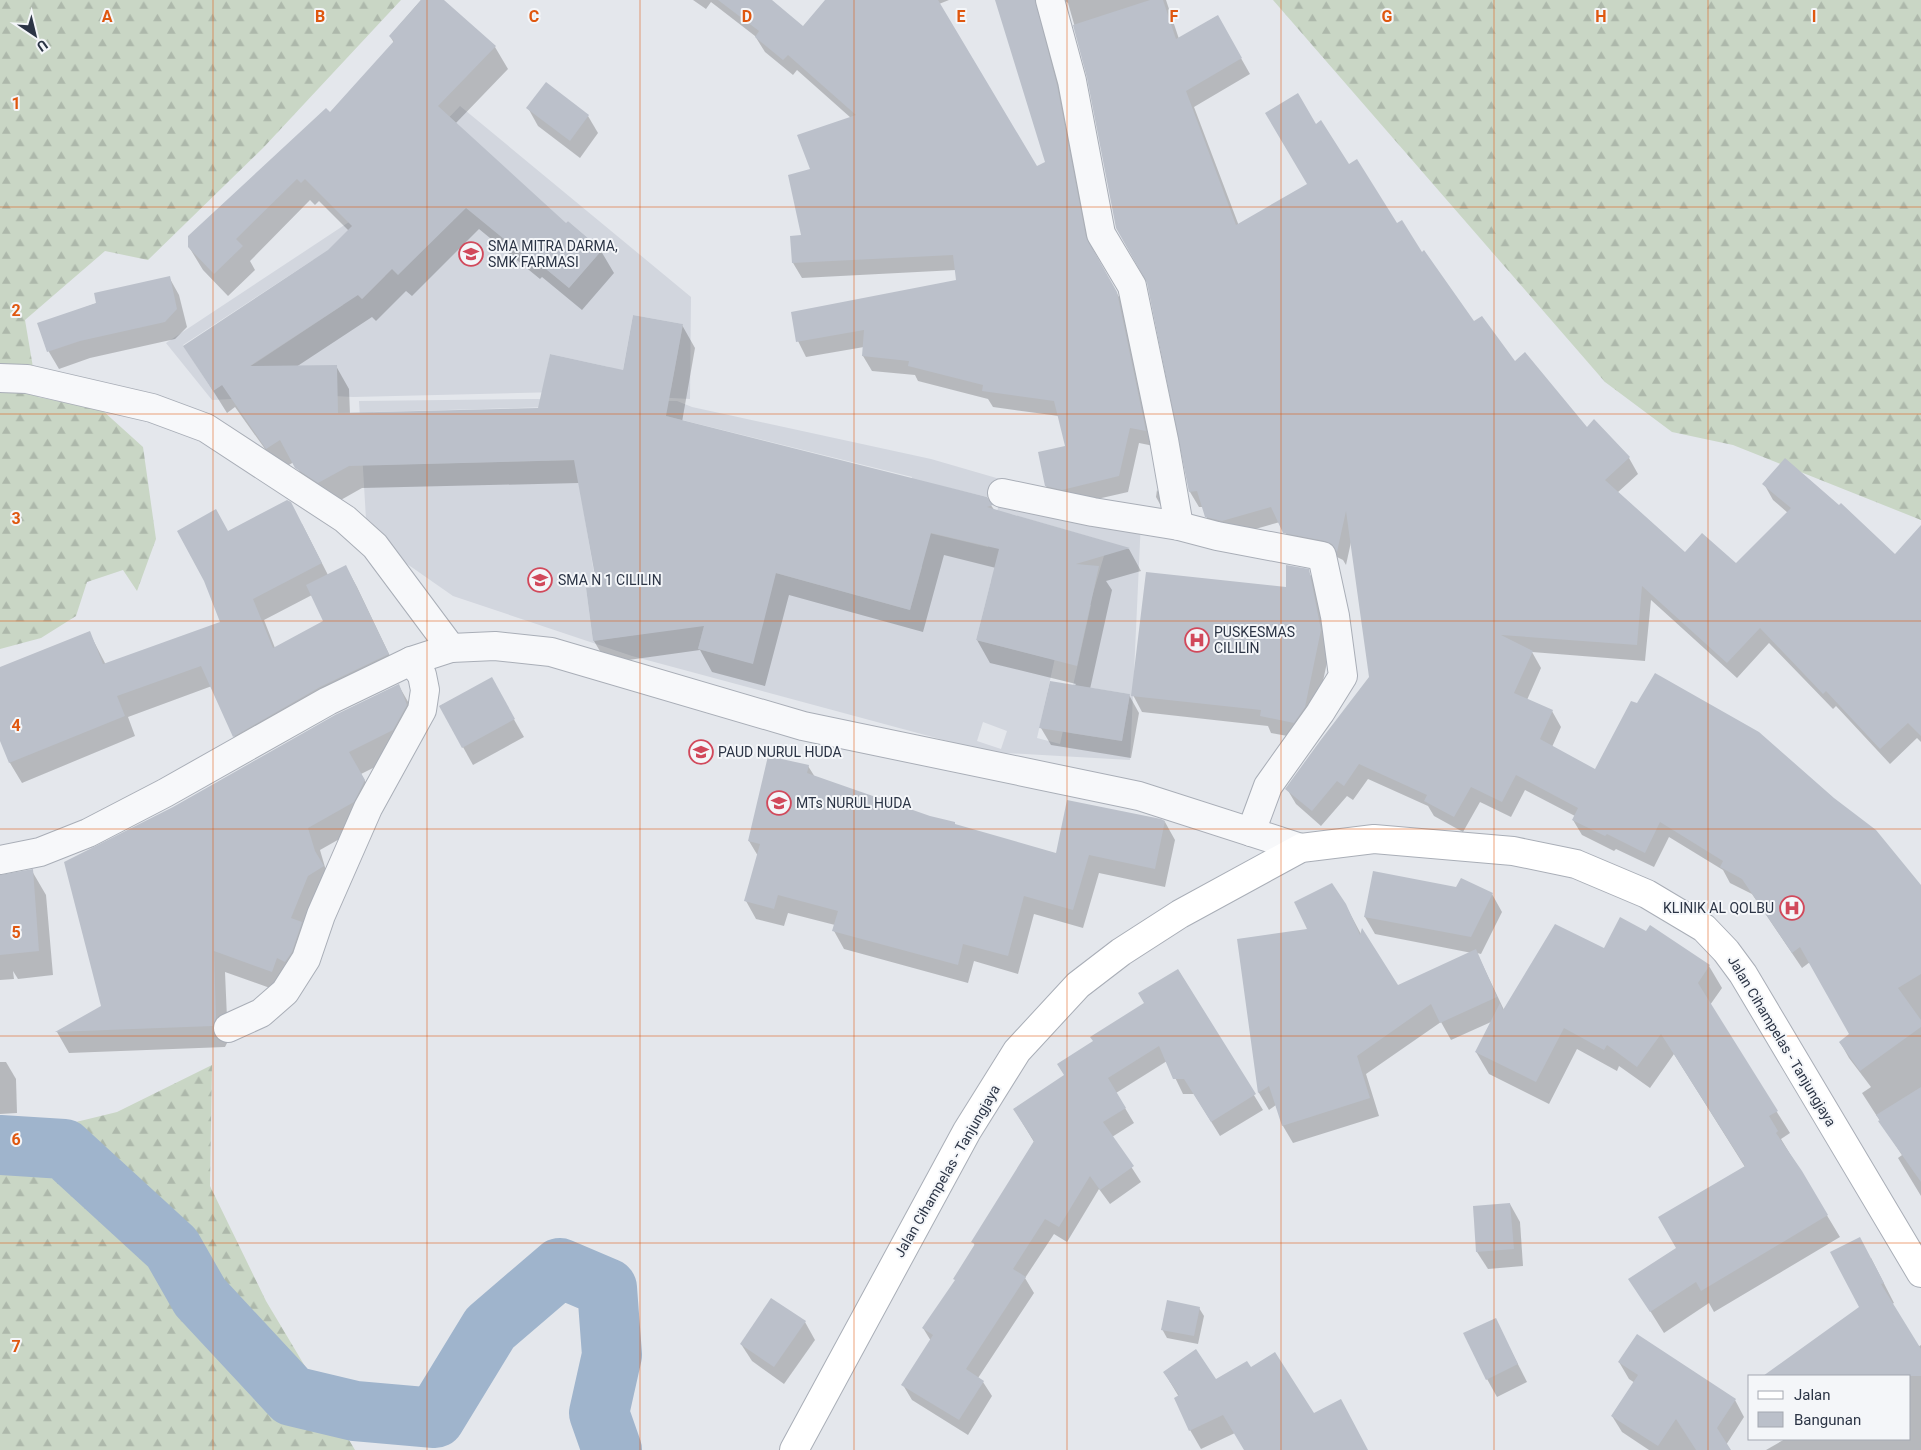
<svg xmlns="http://www.w3.org/2000/svg" width="1921" height="1450" font-family="Roboto,sans-serif">
	<style>
		.built { fill: #d2d6de; fill-rule: evenodd }
		.forest { fill: url(#forest-firs) }
		.shadow { fill: #0003; fill-rule: evenodd }
		.lines { fill: none; stroke-linecap: round; stroke-linejoin: round }
		.river { stroke: #9fb4cc; stroke-width: 60 }
		.building { fill: #bbc0ca }
		.minor-casing { stroke: #a9aeb7; stroke-width: 30 }
		.secondary-casing { stroke: #a9aeb7; stroke-width: 30 }
		.minor { stroke: #f7f8fa; stroke-width: 28 }
		.secondary { stroke: #fff; stroke-width: 28 }
		.grid { fill: none; stroke: #df570f; stroke-width: 1; stroke-opacity: 0.55 }
		.labels { text-anchor: middle; stroke-width: 4; stroke-linejoin: round; paint-order: stroke }
		.poi-label { font-size: 14px; fill: #2b3445; stroke: #f4f6f9; text-anchor: start }
		.street-label { font-size: 14px; fill: #2b3445; stroke: #f4f6f9 }
		.grid-label { font-size: 16px; text-anchor: middle; font-weight: bold; fill: #df570f; stroke: #f4f6f9; stroke-width: 4; stroke-linejoin: round; paint-order: stroke }
	</style>
	<defs>
		<pattern id="forest-firs" width="22" height="20" patternUnits="userSpaceOnUse" patternTransform="scale(1.25)"><rect width="22" height="20" fill="#c9d6c5"/><path d="M5 1l3.5 6h-7zM16 11l3.5 6h-7z" fill="#adb8ab"/></pattern>
	</defs>
	<rect width="100%" height="100%" fill="#e4e7ec"/>
	<g class="built">
		<path d="M 460,106 L 691,297 L 690,399 L 559,392 L 353,397 L 334,396 L 271,397 L 212,400 L 166,343 L 349,222 ZM 568,221 L 602,250 L 569,288 L 534,259 ZM 344,235 L 385,276 L 362,299 L 321,258 ZM 313,260 L 343,305 L 213,391 L 183,345 ZM 633,315 L 683,324 L 671,389 L 621,380 ZM 550,354 L 609,367 L 604,392 L 545,379 Z"/>
		<path d="M 536,399 L 677,401 L 692,407 L 931,459 L 1141,520 L 1130,760 L 988,752 L 632,656 L 453,596 L 367,536 L 359,401 ZM 622,405 L 624,459 L 374,465 L 373,412 ZM 662,415 L 912,477 L 898,535 ZM 924,482 L 1000,500 L 988,547 L 912,529 ZM 582,501 L 656,568 L 595,579 ZM 1011,514 L 1108,542 L 1091,600 ZM 750,566 L 922,567 L 910,610 ZM 718,573 L 752,663 L 698,649 ZM 991,581 L 1047,658 L 976,640 ZM 586,588 L 675,629 L 593,641 ZM 1068,600 L 1091,605 L 1060,744 L 1037,738 ZM 1078,686 L 1130,694 L 1122,741 L 1071,733 ZM 983,722 L 1007,731 L 1001,749 L 977,741 Z"/>
	</g>
	<g class="forest">
		<path d="M 0,0 L 401,0 L 263,148 L 148,260 L 105,251 L 25,320 L 38,397 L 102,410 L 143,447 L 156,539 L 137,591 L 123,570 L 87,582 L 76,616 L 41,638 L 0,649 Z"/>
		<path d="M 1273,0 L 1921,0 L 1921,520 L 1733,445 L 1672,432 L 1605,382 Z"/>
		<path d="M 212,1065 L 210,1186 L 266,1301 L 355,1450 L 0,1450 L 0,1132 L 31,1133 L 117,1112 Z"/>
	</g>
	<g class="shadow">
		<path d="M 421,0 L 443,0 L 495,47 L 508,69 L 455,124 L 566,225 L 601,251 L 614,273 L 582,310 L 542,277 L 540,279 L 479,229 L 412,296 L 406,291 L 376,321 L 372,317 L 296,367 L 336,366 L 349,389 L 350,414 L 539,409 L 624,371 L 682,325 L 695,348 L 682,422 L 986,498 L 995,511 L 1129,549 L 1141,571 L 1106,581 L 1112,590 L 1090,689 L 1129,695 L 1139,713 L 1131,758 L 1051,745 L 1041,728 L 1076,684 L 990,663 L 977,640 L 996,568 L 944,555 L 923,632 L 789,595 L 765,686 L 712,672 L 700,650 L 607,663 L 594,641 L 598,588 L 579,483 L 362,488 L 332,505 L 310,490 L 294,462 L 280,470 L 235,407 L 227,413 L 185,346 L 328,251 L 349,231 L 319,201 L 315,205 L 310,200 L 250,261 L 255,270 L 228,296 L 203,270 L 189,247 L 330,114 L 394,43 L 390,36 Z"/>
		<path d="M 693,0 L 770,0 L 803,27 L 826,0 L 949,0 L 939,4 L 1036,168 L 1047,163 L 996,0 L 1166,0 L 1179,39 L 1217,16 L 1250,74 L 1194,107 L 1239,226 L 1309,185 L 1315,125 L 1421,253 L 1474,323 L 1515,363 L 1587,428 L 1629,458 L 1638,474 L 1617,493 L 1685,554 L 1737,564 L 1788,513 L 1773,500 L 1764,484 L 1895,556 L 1921,549 L 1921,742 L 1917,738 L 1890,764 L 1836,706 L 1833,709 L 1769,643 L 1737,678 L 1651,600 L 1645,661 L 1532,652 L 1541,668 L 1527,700 L 1552,711 L 1561,727 L 1552,747 L 1596,771 L 1921,887 L 1921,1196 L 1898,1158 L 1902,1155 L 1862,1093 L 1871,1087 L 1849,1058 L 1840,1042 L 1851,1035 L 1810,962 L 1802,968 L 1752,894 L 1730,883 L 1723,870 L 1669,837 L 1654,867 L 1616,849 L 1614,851 L 1582,835 L 1573,820 L 1575,816 L 1525,790 L 1511,817 L 1480,802 L 1463,832 L 1434,816 L 1428,806 L 1368,779 L 1353,800 L 1347,796 L 1321,826 L 1296,804 L 1287,789 L 1370,677 L 1351,542 L 1346,565 L 1343,560 L 1335,556 L 1294,548 L 1280,522 L 1231,536 L 1215,532 L 1206,516 L 1203,507 L 1199,507 L 1190,492 L 1148,282 L 1068,3 L 1064,0 L 1065,101 L 1094,254 L 1126,309 L 1154,446 L 1139,443 L 1128,492 L 1071,505 L 1056,501 L 1046,486 L 1066,447 L 1059,416 L 993,407 L 988,399 L 918,381 L 915,375 L 872,371 L 863,356 L 864,347 L 806,357 L 798,341 L 958,281 L 956,270 L 802,278 L 793,263 L 803,236 L 812,170 L 851,118 L 797,70 L 793,75 L 765,52 L 755,36 L 711,2 L 706,9 Z"/>
		<path d="M 528,108 L 588,116 L 598,133 L 580,158 L 538,126 Z"/>
		<path d="M 169,277 L 179,295 L 187,327 L 175,339 L 90,358 L 59,369 L 49,352 L 39,324 Z"/>
		<path d="M 1157,490 L 1166,505 L 1166,515 L 1156,497 Z"/>
		<path d="M 302,524 L 328,575 L 346,567 L 357,587 L 399,675 L 246,756 L 234,736 L 212,686 L 128,717 L 135,736 L 22,783 L 10,763 L 0,738 L 0,669 L 89,632 L 106,665 L 222,622 L 228,533 ZM 312,595 L 325,621 L 275,648 L 264,620 Z"/>
		<path d="M 1308,571 L 1318,588 L 1330,648 L 1314,724 L 1304,739 L 1271,733 L 1268,726 L 1142,712 L 1133,695 L 1287,588 Z"/>
		<path d="M 491,679 L 524,737 L 473,765 L 440,706 Z"/>
		<path d="M 399,686 L 411,707 L 405,752 L 361,774 L 377,803 L 366,824 L 320,850 L 327,874 L 284,993 L 225,972 L 228,1041 L 225,1047 L 69,1053 L 57,1032 L 103,1006 L 173,808 Z"/>
		<path d="M 808,766 L 815,777 L 930,818 L 954,823 L 956,826 L 1057,854 L 1165,822 L 1175,840 L 1165,887 L 1099,873 L 1083,928 L 1034,914 L 1018,974 L 974,961 L 968,983 L 844,949 L 834,931 L 835,925 L 788,913 L 784,926 L 756,919 L 746,901 L 758,856 L 749,841 Z"/>
		<path d="M 32,871 L 46,895 L 53,975 L 18,979 L 13,971 L 14,979 L 0,980 L 0,876 Z"/>
		<path d="M 1492,894 L 1502,912 L 1481,954 L 1477,953 L 1504,1010 L 1605,950 L 1709,966 L 1722,988 L 1710,1005 L 1790,1133 L 1781,1139 L 1840,1237 L 1714,1312 L 1709,1303 L 1664,1333 L 1630,1279 L 1677,1249 L 1745,1167 L 1674,1054 L 1650,1088 L 1619,1066 L 1617,1071 L 1577,1049 L 1549,1104 L 1489,1074 L 1476,1052 L 1491,1022 L 1451,1040 L 1441,1022 L 1366,1074 L 1379,1116 L 1293,1143 L 1283,1126 L 1276,1105 L 1269,1110 L 1259,1093 L 1238,940 L 1309,930 L 1345,904 L 1362,936 L 1398,986 L 1472,953 L 1375,934 L 1365,917 Z"/>
		<path d="M 1178,970 L 1263,1110 L 1220,1136 L 1194,1094 L 1183,1094 L 1167,1061 L 1116,1093 L 1134,1123 L 1112,1137 L 1141,1182 L 1110,1204 L 1099,1189 L 1067,1242 L 1054,1234 L 1025,1278 L 1034,1293 L 978,1378 L 983,1382 L 992,1396 L 968,1435 L 912,1400 L 903,1385 L 931,1341 L 923,1328 L 956,1281 L 976,1247 L 973,1242 L 1034,1142 L 1014,1109 L 1065,1076 L 1094,1041 L 1145,1004 Z"/>
		<path d="M 0,1062 L 6,1062 L 16,1079 L 17,1113 L 0,1114 Z"/>
		<path d="M 1510,1204 L 1520,1222 L 1523,1266 L 1488,1269 L 1477,1252 Z"/>
		<path d="M 1871,1258 L 1894,1303 L 1892,1304 L 1918,1347 L 1921,1345 L 1921,1450 L 1766,1450 L 1785,1439 L 1910,1439 L 1910,1376 L 1792,1376 L 1784,1363 L 1861,1308 Z"/>
		<path d="M 1199,1308 L 1204,1316 L 1198,1344 L 1167,1338 L 1162,1329 Z"/>
		<path d="M 1495,1319 L 1527,1382 L 1497,1397 L 1487,1379 Z"/>
		<path d="M 805,1322 L 815,1340 L 784,1384 L 752,1361 L 741,1344 Z"/>
		<path d="M 1619,1362 L 1735,1400 L 1744,1417 L 1726,1445 L 1729,1450 L 1649,1450 L 1622,1432 L 1612,1416 L 1635,1383 L 1629,1379 Z"/>
		<path d="M 1250,1369 L 1313,1415 L 1367,1450 L 1245,1450 L 1235,1433 L 1201,1449 L 1190,1430 L 1179,1397 L 1164,1372 L 1216,1381 Z"/>
	</g>
	<g class="lines">
		<path class="river" d="M 0,1145 L 64,1149 L 172,1248 L 200,1297 L 292,1396 L 355,1411 L 435,1418 L 490,1328 L 560,1268 L 607,1288 L 612,1355 L 599,1413 L 612,1450"/>
	</g>
	<g class="building">
		<path d="M 421,0 L 444,0 L 496,46 L 438,106 L 566,223 L 568,221 L 602,250 L 569,288 L 529,255 L 527,258 L 466,208 L 398,275 L 392,269 L 362,299 L 358,295 L 250,366 L 337,365 L 338,413 L 538,408 L 550,354 L 623,370 L 633,315 L 683,324 L 666,416 L 987,497 L 993,505 L 987,507 L 1130,548 L 1076,564 L 1099,566 L 1077,666 L 976,640 L 999,549 L 931,533 L 910,610 L 776,573 L 753,664 L 698,649 L 704,626 L 593,641 L 586,588 L 597,587 L 574,460 L 349,466 L 318,483 L 295,468 L 280,440 L 266,449 L 222,385 L 213,391 L 183,346 L 328,250 L 352,226 L 305,179 L 301,183 L 297,179 L 236,239 L 243,246 L 214,274 L 188,247 L 188,236 L 326,108 L 330,112 L 394,41 L 389,36 Z"/>
		<path d="M 718,0 L 772,0 L 803,26 L 825,0 L 938,0 L 1037,166 L 1045,162 L 995,0 L 1035,0 L 1057,85 L 1086,237 L 1117,292 L 1146,431 L 1130,428 L 1119,476 L 1062,490 L 1045,486 L 1038,452 L 1065,446 L 1054,401 L 982,391 L 983,385 L 908,366 L 909,361 L 862,356 L 864,330 L 796,342 L 791,312 L 956,280 L 953,255 L 792,263 L 790,236 L 801,235 L 788,175 L 810,169 L 797,135 L 856,115 L 788,55 L 783,60 L 755,37 L 759,31 Z"/>
		<path d="M 1150,0 L 1163,0 L 1176,39 L 1218,15 L 1242,58 L 1186,91 L 1236,225 L 1307,184 L 1265,113 L 1298,93 L 1316,124 L 1321,120 L 1349,164 L 1357,159 L 1397,223 L 1402,220 L 1422,252 L 1424,250 L 1474,321 L 1482,316 L 1515,361 L 1525,352 L 1587,427 L 1594,419 L 1630,457 L 1605,480 L 1685,552 L 1702,533 L 1736,563 L 1791,508 L 1762,484 L 1785,458 L 1839,505 L 1841,503 L 1895,554 L 1921,525 L 1921,736 L 1908,723 L 1880,749 L 1826,691 L 1823,694 L 1760,628 L 1727,663 L 1642,586 L 1637,645 L 1501,635 L 1533,651 L 1514,693 L 1553,710 L 1540,739 L 1595,769 L 1631,701 L 1637,703 L 1655,673 L 1759,732 L 1834,798 L 1876,830 L 1921,885 L 1921,974 L 1898,988 L 1921,1020 L 1921,1027 L 1860,1071 L 1839,1042 L 1849,1034 L 1800,947 L 1792,953 L 1742,879 L 1720,867 L 1723,861 L 1660,822 L 1645,853 L 1607,834 L 1605,836 L 1572,820 L 1578,808 L 1516,775 L 1502,802 L 1471,787 L 1454,817 L 1424,801 L 1427,795 L 1359,764 L 1344,786 L 1337,781 L 1312,811 L 1285,789 L 1320,741 L 1369,677 L 1346,511 L 1337,552 L 1332,544 L 1325,541 L 1283,533 L 1271,507 L 1222,521 L 1205,517 L 1197,491 L 1189,492 L 1147,283 L 1116,228 L 1087,78 L 1073,25 Z"/>
		<path d="M 546,82 L 589,115 L 570,141 L 526,108 Z"/>
		<path d="M 170,276 L 177,309 L 165,322 L 80,341 L 47,352 L 37,323 L 96,303 L 94,293 Z"/>
		<path d="M 287,500 L 291,502 L 322,563 L 253,599 L 273,648 L 323,621 L 306,585 L 346,565 L 389,654 L 320,687 L 233,737 L 201,666 L 117,696 L 125,716 L 9,763 L 0,741 L 0,667 L 90,631 L 103,664 L 220,622 L 204,581 L 177,531 L 216,509 L 228,531 Z"/>
		<path d="M 1286,565 L 1309,569 L 1321,630 L 1305,707 L 1294,723 L 1260,716 L 1261,710 L 1131,696 L 1146,572 L 1286,587 Z"/>
		<path d="M 492,677 L 515,719 L 462,748 L 439,706 Z"/>
		<path d="M 1050,681 L 1130,694 L 1122,741 L 1039,728 Z"/>
		<path d="M 399,684 L 407,705 L 393,730 L 349,752 L 365,780 L 354,802 L 308,828 L 315,851 L 324,866 L 308,876 L 291,918 L 302,922 L 292,952 L 285,962 L 277,958 L 272,972 L 214,951 L 216,1018 L 213,1026 L 55,1032 L 101,1006 L 64,862 L 173,807 L 335,715 Z"/>
		<path d="M 768,756 L 809,765 L 807,773 L 930,816 L 955,822 L 955,824 L 1056,853 L 1067,800 L 1161,819 L 1165,821 L 1155,869 L 1089,855 L 1073,910 L 1024,896 L 1008,956 L 963,944 L 958,965 L 832,931 L 838,911 L 778,895 L 774,909 L 744,901 L 760,844 L 748,841 Z"/>
		<path d="M 33,869 L 39,951 L 0,955 L 0,875 Z"/>
		<path d="M 1373,871 L 1456,887 L 1461,878 L 1493,893 L 1471,937 L 1364,917 Z"/>
		<path d="M 1332,883 L 1346,904 L 1360,935 L 1362,928 L 1398,985 L 1476,949 L 1497,997 L 1440,1023 L 1431,1004 L 1357,1056 L 1370,1098 L 1282,1126 L 1269,1086 L 1258,1093 L 1237,939 L 1307,929 L 1294,902 Z"/>
		<path d="M 1620,917 L 1646,931 L 1650,925 L 1710,965 L 1698,983 L 1778,1111 L 1769,1116 L 1778,1131 L 1776,1133 L 1802,1171 L 1828,1215 L 1701,1291 L 1696,1282 L 1650,1312 L 1628,1279 L 1676,1248 L 1658,1217 L 1745,1166 L 1661,1034 L 1637,1067 L 1607,1045 L 1604,1050 L 1564,1028 L 1536,1082 L 1475,1052 L 1500,1003 L 1503,1010 L 1555,924 L 1604,948 Z"/>
		<path d="M 1178,969 L 1256,1094 L 1211,1122 L 1184,1079 L 1173,1079 L 1159,1046 L 1108,1078 L 1126,1108 L 1103,1122 L 1134,1166 L 1100,1190 L 1090,1176 L 1059,1227 L 1045,1219 L 1013,1269 L 1026,1277 L 966,1369 L 984,1381 L 959,1420 L 901,1385 L 933,1335 L 922,1328 L 955,1280 L 953,1279 L 975,1244 L 971,1242 L 1034,1141 L 1013,1109 L 1064,1075 L 1057,1064 L 1093,1041 L 1090,1037 L 1144,1003 L 1138,993 Z"/>
		<path d="M 1921,1087 L 1921,1182 L 1878,1121 L 1880,1120 L 1876,1115 Z"/>
		<path d="M 1510,1203 L 1514,1249 L 1476,1252 L 1473,1206 Z"/>
		<path d="M 1860,1237 L 1884,1283 L 1881,1284 L 1921,1349 L 1921,1376 L 1763,1376 L 1859,1307 L 1830,1252 Z"/>
		<path d="M 771,1298 L 806,1321 L 774,1367 L 740,1344 Z"/>
		<path d="M 1167,1300 L 1200,1307 L 1194,1336 L 1161,1330 Z"/>
		<path d="M 1496,1318 L 1518,1364 L 1486,1380 L 1463,1333 Z"/>
		<path d="M 1637,1334 L 1736,1399 L 1717,1428 L 1731,1450 L 1696,1450 L 1676,1419 L 1658,1446 L 1611,1416 L 1638,1375 L 1618,1362 Z"/>
		<path d="M 1196,1349 L 1216,1379 L 1247,1361 L 1251,1367 L 1275,1352 L 1314,1413 L 1341,1399 L 1368,1450 L 1244,1450 L 1223,1415 L 1189,1431 L 1174,1398 L 1179,1395 L 1163,1372 Z"/>
	</g>
	<g class="lines">
		<g class="minor-casing">
			<g id="minor">
				<path d="M 1050,0 L 1072,81 L 1101,234 L 1132,286 L 1164,440 L 1179,526"/>
				<path d="M 0,378 L 27,379 L 152,408 L 206,428 L 345,519 L 375,546 L 451,648 L 495,646 L 551,652 L 803,726 L 1139,796 L 1301,848"/>
				<path d="M 1002,493 L 1093,512 L 1179,526 L 1217,536 L 1322,556 L 1335,616 L 1343,676 L 1320,713 L 1268,786 L 1251,832"/>
				<path d="M 0,860 L 40,852 L 88,833 L 165,793 L 328,701 L 411,661 L 451,648"/>
				<path d="M 228,1028 L 261,1013 L 285,992 L 306,959 L 321,915 L 368,808 L 422,710 L 425,690 L 422,675 L 411,661"/>
			</g>
		</g>
		<g class="secondary-casing">
			<path id="secondary" d="M 794,1450 L 967,1131 L 1017,1051 L 1078,985 L 1121,952 L 1180,914 L 1301,848 L 1374,839 L 1513,851 L 1576,864 L 1647,894 L 1704,928 L 1726,951 L 1743,974 L 1921,1273"/>
		</g>
		<use href="#minor" class="minor"/>
		<use href="#secondary" class="secondary"/>
	</g>
	<path class="grid" d="M 213,0 L 213,1450M 427,0 L 427,1450M 640,0 L 640,1450M 854,0 L 854,1450M 1067,0 L 1067,1450M 1281,0 L 1281,1450M 1494,0 L 1494,1450M 1708,0 L 1708,1450M 0,207 L 1921,207M 0,414 L 1921,414M 0,621 L 1921,621M 0,829 L 1921,829M 0,1036 L 1921,1036M 0,1243 L 1921,1243"/>
	<defs>
		<g id="school-ring" transform="scale(1.25)"><circle r="9.5" fill="#f4f6f9" stroke="#d1495b" stroke-width="1.5"/><path d="M0-5L7-2L0 1L-7-2ZM-4 1L0 2.5L4 1V4Q0 6-4 4Z" fill="#d1495b"/></g>
		<g id="hospital-ring" transform="scale(1.25)"><circle r="9.5" fill="#f4f6f9" stroke="#d1495b" stroke-width="1.5"/><path d="M-5-5h3v3.5h4V-5h3V5h-3V1.5h-4V5h-3Z" fill="#d1495b"/></g>
	</defs>
	<g fill-rule="evenodd">
		<use href="#school-ring" x="471" y="254"/>
		<use href="#school-ring" x="540" y="580"/>
		<use href="#hospital-ring" x="1197" y="640"/>
		<use href="#school-ring" x="701" y="752"/>
		<use href="#school-ring" x="779" y="803"/>
		<use href="#hospital-ring" x="1792" y="908"/>
	</g>
	<g class="labels">
		<g class="poi-label">
			<text x="488" y="251">SMA MITRA DARMA,<tspan x="488" dy="16">SMK FARMASI</tspan></text>
			<text x="558" y="585">SMA N 1 CILILIN</text>
			<text x="1214" y="637">PUSKESMAS<tspan x="1214" dy="16">CILILIN</tspan></text>
			<text x="718" y="757">PAUD NURUL HUDA</text>
			<text x="796" y="808">MTs NURUL HUDA</text>
			<text x="1774" y="913" text-anchor="end">KLINIK AL QOLBU</text>
		</g>
		<g class="street-label">
			<text transform="translate(1782 1041) rotate(59)" y="5">Jalan Cihampelas - Tanjungjaya</text>
			<text transform="translate(947 1171) rotate(-60)" y="5">Jalan Cihampelas - Tanjungjaya</text>
		</g>
	</g>
	<g class="grid-label">
		<text x="107" y="22">A</text>
		<text x="320" y="22">B</text>
		<text x="534" y="22">C</text>
		<text x="747" y="22">D</text>
		<text x="961" y="22">E</text>
		<text x="1174" y="22">F</text>
		<text x="1387" y="22">G</text>
		<text x="1601" y="22">H</text>
		<text x="1814" y="22">I</text>
		<text x="16" y="109">1</text>
		<text x="16" y="316">2</text>
		<text x="16" y="524">3</text>
		<text x="16" y="731">4</text>
		<text x="16" y="938">5</text>
		<text x="16" y="1145">6</text>
		<text x="16" y="1352">7</text>
	</g>
	<rect x="1748" y="1375" width="162" height="65" fill="#f4f6f9" stroke="#a4a8b1"/>
	<rect x="1758" y="1391" width="25" height="8" fill="#ffffff" stroke="#a4a8b1"/>
	<text x="1794" y="1400" font-size="15" fill="#2b3445">Jalan</text>
	<rect x="1758" y="1412" width="25" height="15" fill="#bbc0ca" stroke="#a4a8b1"/>
	<text x="1794" y="1425" font-size="15" fill="#2b3445">Bangunan</text>
	<g transform="translate(35 35) rotate(145)" stroke="#f4f6f9" stroke-width="4" paint-order="stroke">
	<path d="M0-4L9 19L0 12L-9 19Z" fill="#2b3445"/>
	<text y="-8" font-size="14" font-weight="bold" text-anchor="middle" fill="#2b3445">U</text>
	</g>
</svg>
